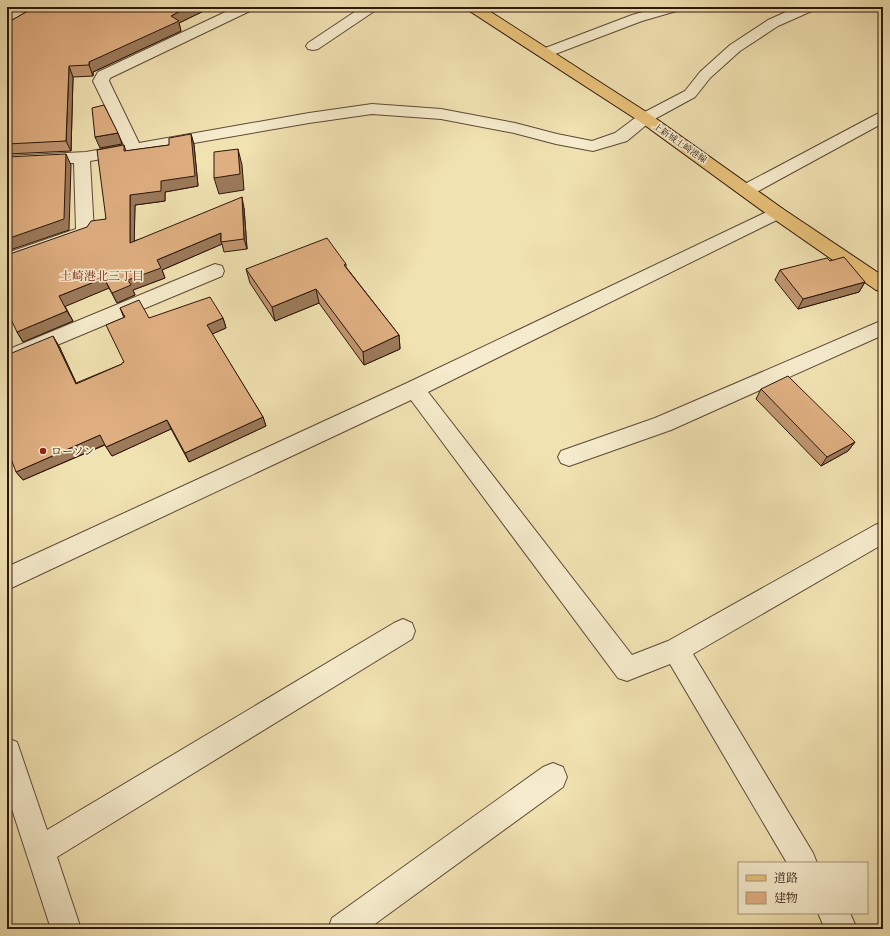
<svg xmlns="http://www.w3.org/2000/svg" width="890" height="936" font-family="'IM FELL French Canon','Noto Serif JP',serif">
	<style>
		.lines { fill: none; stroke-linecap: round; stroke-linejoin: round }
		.minor-casing { stroke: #5d4935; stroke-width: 2 }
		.major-casing { stroke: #2c160b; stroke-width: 2 }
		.minor { fill: #f6eccd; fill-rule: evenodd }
		.major { fill: #e8c179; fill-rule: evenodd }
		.wall { fill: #c0966f; stroke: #2c160b }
		.shaded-wall { fill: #9c7a5a; stroke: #2c160b }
		.building { fill: #dfaf81; stroke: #2c160b }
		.poi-dot { fill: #8f2418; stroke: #f6eccd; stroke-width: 1.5 }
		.labels { text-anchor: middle; stroke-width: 3.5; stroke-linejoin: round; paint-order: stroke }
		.far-street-label { font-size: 9px; fill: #2c160b; stroke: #f6eccd }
		.poi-label { font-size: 11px; fill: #2c160b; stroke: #f6eccd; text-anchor: start }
		.neighbourhood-label { font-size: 12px; fill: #7a1f14; stroke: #f6eccd }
	</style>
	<rect width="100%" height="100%" fill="#f1e2b2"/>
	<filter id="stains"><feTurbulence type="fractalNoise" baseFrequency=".005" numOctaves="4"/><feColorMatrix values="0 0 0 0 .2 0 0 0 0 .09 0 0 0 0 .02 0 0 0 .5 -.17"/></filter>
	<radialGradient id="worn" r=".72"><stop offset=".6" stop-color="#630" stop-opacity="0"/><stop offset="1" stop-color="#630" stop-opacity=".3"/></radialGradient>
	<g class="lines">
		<g class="minor-casing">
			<g id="minor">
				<path d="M 236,7 L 254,7 L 252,10 L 110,78 L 109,81 L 139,143 L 309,113 L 372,104 L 441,109 L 515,123 L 557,134 L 592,141 L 615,133 L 639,115 L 685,91 L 700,72 L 730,45 L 768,20 L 797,7 L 816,7 L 814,10 L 778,26 L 740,51 L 710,78 L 695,97 L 651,121 L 627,141 L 593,151 L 556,144 L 514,133 L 441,119 L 372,114 L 309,123 L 90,161 L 94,232 L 91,236 L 7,266 L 7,253 L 76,229 L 74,163 L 7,166 L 7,156 L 86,152 L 124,145 L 93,81 L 98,72 Z"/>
				<path d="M 362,7 L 378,7 L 376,10 L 318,49 L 313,50 L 308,49 L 306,46 L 308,43 Z"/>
				<path d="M 660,7 L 682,7 L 680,10 L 642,21 L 550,56 L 545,57 L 540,56 L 538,53 L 540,50 L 632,15 Z"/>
				<path d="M 883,112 L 883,123 L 753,194 L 747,196 L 741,194 L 738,190 L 741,186 L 877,114 Z"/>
				<path d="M 777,207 L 783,209 L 786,213 L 783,217 L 428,392 L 632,655 L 668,641 L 875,525 L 883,522 L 883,544 L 693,654 L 813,853 L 817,863 L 787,863 L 670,664 L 627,681 L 618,678 L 411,400 L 7,590 L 7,567 L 407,383 Z"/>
				<path d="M 215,264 L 222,266 L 224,271 L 222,276 L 7,366 L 7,350 Z"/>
				<path d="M 883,320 L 883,335 L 671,430 L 569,466 L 561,463 L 558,457 L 561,451 L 655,418 Z"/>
				<path d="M 403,619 L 412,623 L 415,631 L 412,639 L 57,857 L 81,929 L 51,929 L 7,794 L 7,738 L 17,742 L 47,830 L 394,623 Z"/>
				<path d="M 553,763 L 563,767 L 567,777 L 563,787 L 368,929 L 328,929 L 332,918 L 543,767 Z"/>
				<path d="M 818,913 L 850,913 L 857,929 L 825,929 Z"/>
			</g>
		</g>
		<g class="major-casing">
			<path id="major" d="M 466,7 L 483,7 L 651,115 L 783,209 L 883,276 L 883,292 L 876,290 L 771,217 L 639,121 L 468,10 Z"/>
		</g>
		<use href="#minor" class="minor"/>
		<use href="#major" class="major"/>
	</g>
	<g class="wall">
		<path d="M 9,7 L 212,7 L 179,23 L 181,31 L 93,72 L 93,76 L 73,77 L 71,151 L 7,154 L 7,23 L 26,12 Z"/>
		<path d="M 191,134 L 194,145 L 198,186 L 165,192 L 165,201 L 135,205 L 134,241 L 244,208 L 247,249 L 224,252 L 222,244 L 162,270 L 165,278 L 133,290 L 135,295 L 117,303 L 109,288 L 65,306 L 73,321 L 23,342 L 17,332 L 87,227 L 106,219 L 124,145 L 126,151 L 169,145 Z"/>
		<path d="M 830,261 L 865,282 L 859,292 L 798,309 L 775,280 L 780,270 Z"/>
		<path d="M 346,264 L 346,267 L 399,335 L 400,349 L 364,365 L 319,303 L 275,321 L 250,283 L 246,269 Z"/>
		<path d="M 120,308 L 149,318 L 223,318 L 226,328 L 212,334 L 263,417 L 266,426 L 189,462 L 171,429 L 112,456 L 105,445 L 23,480 L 16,472 L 59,346 L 76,383 L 122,364 L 124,362 L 124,318 Z"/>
		<path d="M 761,389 L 855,442 L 848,451 L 821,466 L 756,399 Z"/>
	</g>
	<g class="shaded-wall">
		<path d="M 188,7 L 212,7 L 179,23 L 181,31 L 93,72 L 93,76 L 89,65 L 89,62 L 171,16 Z"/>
		<path d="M 69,66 L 73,77 L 71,151 L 66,141 Z"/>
		<path d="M 118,133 L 122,144 L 100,148 L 95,137 Z"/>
		<path d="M 191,134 L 194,145 L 198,186 L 165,192 L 165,201 L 135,205 L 134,253 L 130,243 L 130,195 L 161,181 Z"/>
		<path d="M 238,149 L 242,165 L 244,190 L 219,194 L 214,178 Z"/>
		<path d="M 66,154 L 71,165 L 69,230 L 7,251 L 7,239 Z"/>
		<path d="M 242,197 L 244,208 L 247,249 L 244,239 Z"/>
		<path d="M 221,233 L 221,242 L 222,244 L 162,270 L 165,278 L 133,290 L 135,295 L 117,303 L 112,293 L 128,280 L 157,260 Z"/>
		<path d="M 104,278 L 109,288 L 64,307 L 59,296 Z"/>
		<path d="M 865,282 L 859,292 L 798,309 L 803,299 Z"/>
		<path d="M 316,289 L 319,303 L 275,321 L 272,307 Z"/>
		<path d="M 67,311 L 73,321 L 23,342 L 17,332 Z"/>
		<path d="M 223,318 L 226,328 L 210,335 L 207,325 Z"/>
		<path d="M 399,335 L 400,349 L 364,365 L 363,352 Z"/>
		<path d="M 53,336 L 59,346 L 81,393 L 76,384 Z"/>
		<path d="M 263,417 L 266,426 L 189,462 L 185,453 Z"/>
		<path d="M 167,420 L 171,429 L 112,456 L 106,447 Z"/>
		<path d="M 100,435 L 106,444 L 23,480 L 16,472 Z"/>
		<path d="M 855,442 L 848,451 L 821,466 L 827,457 Z"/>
	</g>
	<g class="building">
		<path d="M 35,7 L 188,7 L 171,16 L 179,21 L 89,62 L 89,65 L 69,66 L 66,141 L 7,144 L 7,23 Z"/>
		<path d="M 104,105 L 118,133 L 95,137 L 92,108 Z"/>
		<path d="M 191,134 L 195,176 L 161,181 L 161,191 L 130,195 L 130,243 L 242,197 L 244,239 L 221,242 L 221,233 L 157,260 L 161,268 L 128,280 L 131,285 L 112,293 L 104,278 L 59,296 L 67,311 L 17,332 L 7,311 L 7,255 L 87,227 L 91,221 L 106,219 L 97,150 L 124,145 L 124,151 L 169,145 L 169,138 Z"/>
		<path d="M 238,149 L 240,174 L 214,178 L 214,152 Z"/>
		<path d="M 66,154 L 64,219 L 7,239 L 7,157 Z"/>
		<path d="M 327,238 L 346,264 L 344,265 L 399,335 L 363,352 L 316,289 L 272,307 L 246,269 Z"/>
		<path d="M 844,257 L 865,282 L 803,299 L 780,270 L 827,258 L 830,261 Z"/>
		<path d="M 210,297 L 223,318 L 207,325 L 263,417 L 185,453 L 167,420 L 106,447 L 100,435 L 16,472 L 7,448 L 7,355 L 53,336 L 76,384 L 122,364 L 122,363 L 124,362 L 106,325 L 125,317 L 120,308 L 139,300 L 149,318 Z"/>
		<path d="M 788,376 L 855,442 L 827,457 L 761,389 Z"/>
	</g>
	<circle class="poi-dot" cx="43" cy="451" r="4"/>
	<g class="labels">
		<g class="far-street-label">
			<text transform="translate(680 143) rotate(35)" y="3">上新城土崎港線</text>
		</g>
		<g class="poi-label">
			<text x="51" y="455">ローソン</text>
		</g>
		<g class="neighbourhood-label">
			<text x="102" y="280">土崎港北三丁目</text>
		</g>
	</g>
	<rect width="890" height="936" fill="none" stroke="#f1e2b2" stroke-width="24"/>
	<rect x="8" y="8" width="874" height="920" fill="none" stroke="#2c160b" stroke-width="2"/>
	<rect x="12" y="12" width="866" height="912" fill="none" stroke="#2c160b"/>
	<rect x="738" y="862" width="130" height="52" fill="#f6eccd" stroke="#a5967f"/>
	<rect x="746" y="875" width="20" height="6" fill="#e8c179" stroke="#a5967f"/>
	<text x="774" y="882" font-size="12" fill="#2c160b">道路</text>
	<rect x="746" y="892" width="20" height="12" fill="#dfaf81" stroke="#a5967f"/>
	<text x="774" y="902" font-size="12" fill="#2c160b">建物</text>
	<rect width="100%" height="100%" filter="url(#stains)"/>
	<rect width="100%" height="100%" fill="url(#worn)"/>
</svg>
